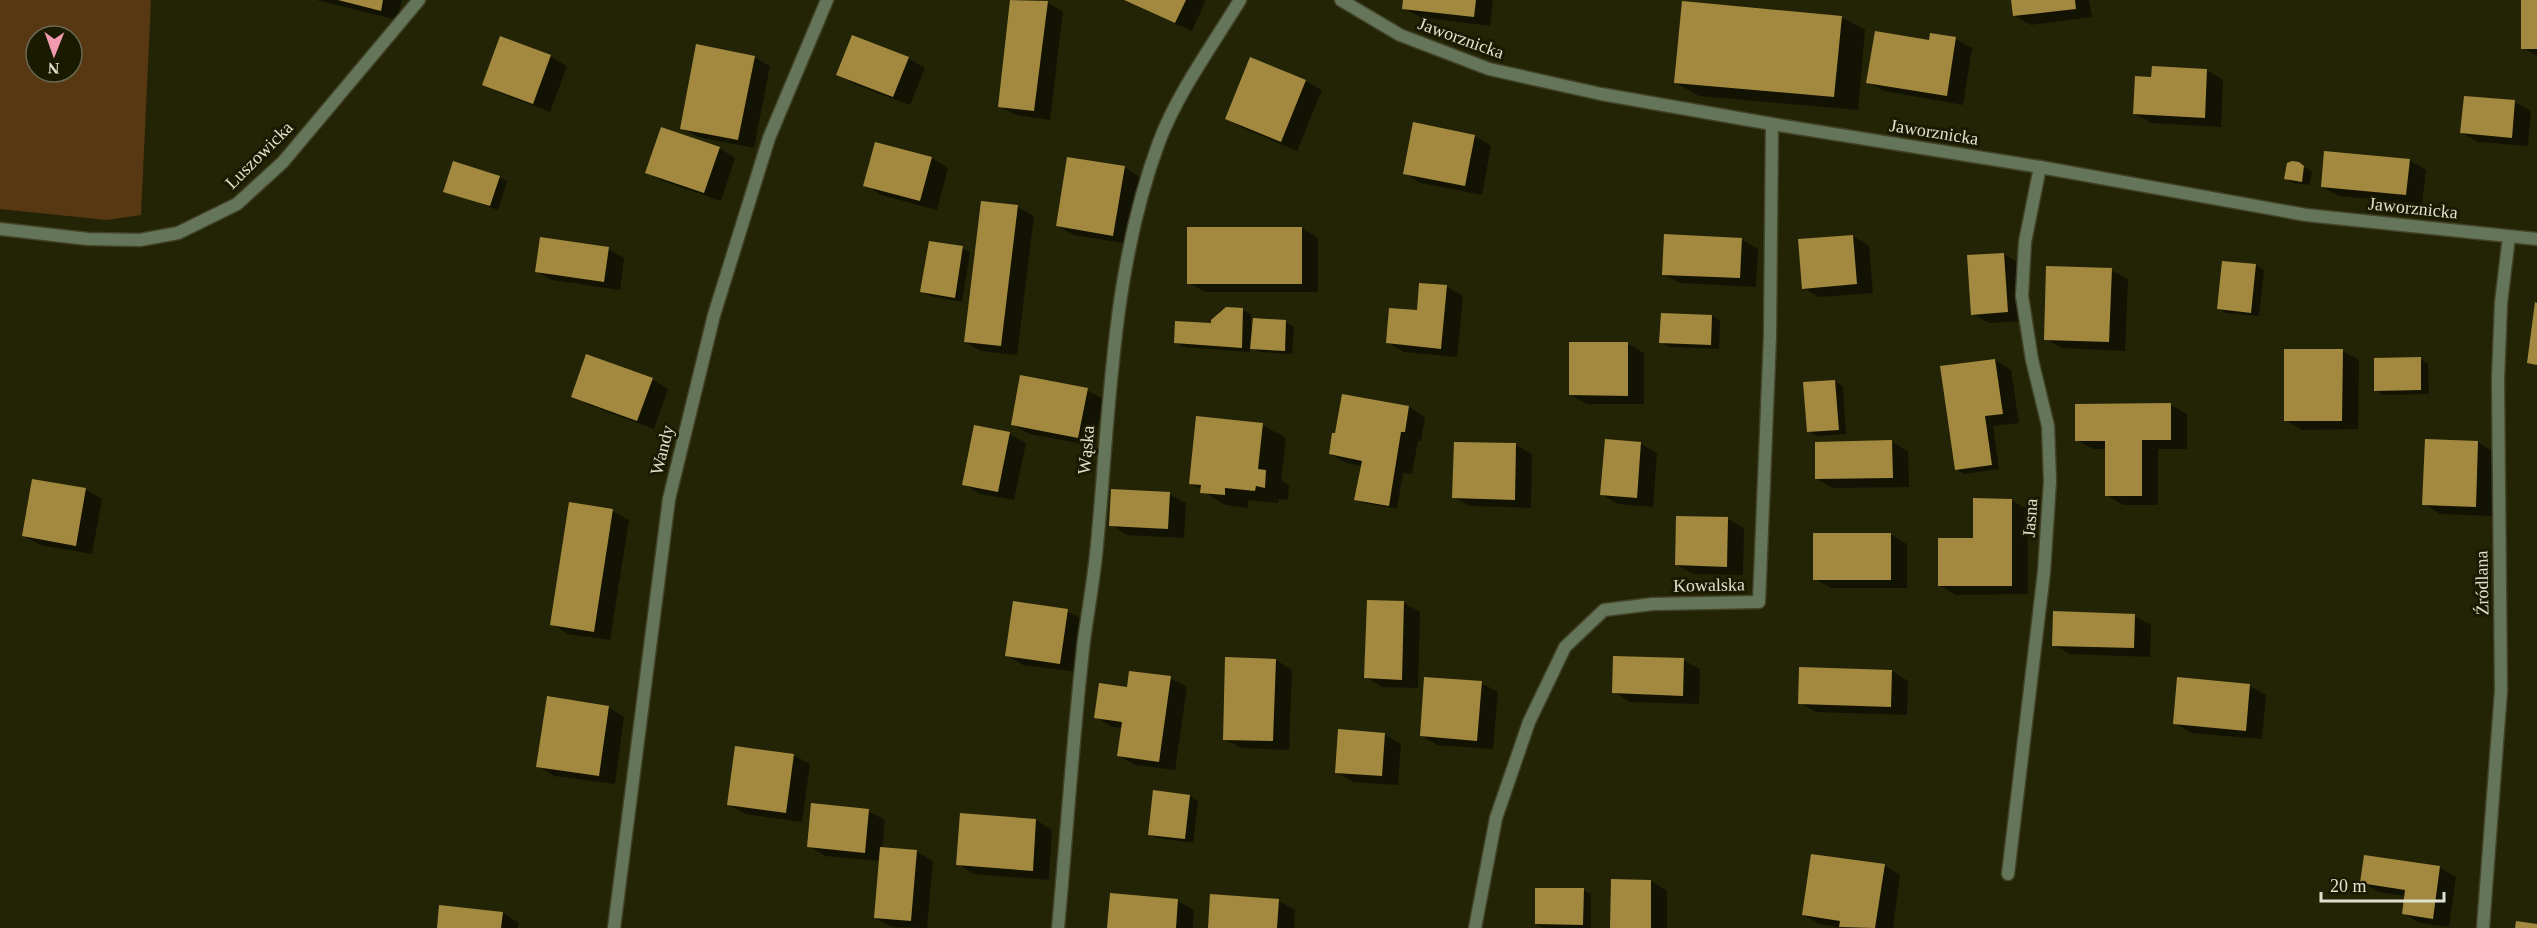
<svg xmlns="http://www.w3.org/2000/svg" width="2537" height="928" font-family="'Times New Roman',serif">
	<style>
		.green { fill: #573812; fill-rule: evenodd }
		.shadow { fill: #0007 }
		.building { fill: #a38940 }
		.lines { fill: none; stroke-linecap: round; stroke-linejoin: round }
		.minor-casing { stroke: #414226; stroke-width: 15 }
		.tertiary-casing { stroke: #414226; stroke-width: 15 }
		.minor { stroke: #65755a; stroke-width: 12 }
		.tertiary { stroke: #65755a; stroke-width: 12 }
		.labels { text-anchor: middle; stroke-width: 6; stroke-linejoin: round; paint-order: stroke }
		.street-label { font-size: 18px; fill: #dfe1cf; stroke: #1a1a00 }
	</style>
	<rect width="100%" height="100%" fill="#232406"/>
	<path class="green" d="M 0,0 L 151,0 L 141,215 L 107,220 L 0,209 ZM 36,36 L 72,36 L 72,72 L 36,72 Z"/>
	<g class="shadow">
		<path d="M 316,0 L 402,0 L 397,20 Z"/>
		<path d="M 1012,0 L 1047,2 L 1063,12 L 1050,120 L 1016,115 L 999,106 Z"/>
		<path d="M 1123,0 L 1206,0 L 1192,31 Z"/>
		<path d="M 1405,0 L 1493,0 L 1490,26 L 1420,17 L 1404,8 Z"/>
		<path d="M 2012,0 L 2089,0 L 2092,17 L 2031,25 L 2014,16 Z"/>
		<path d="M 2523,0 L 2537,0 L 2537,56 L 2523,48 Z"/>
		<path d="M 1841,17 L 1865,30 L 1858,110 L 1699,96 L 1676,83 Z"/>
		<path d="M 1931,35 L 1956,39 L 1972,48 L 1963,105 L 1884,91 L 1868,82 L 1930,41 Z"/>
		<path d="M 550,56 L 567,66 L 550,112 L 500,93 L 484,84 Z"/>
		<path d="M 754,57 L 770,66 L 754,148 L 698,137 L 682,128 Z"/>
		<path d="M 908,58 L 925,68 L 910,105 L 854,84 L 838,74 Z"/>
		<path d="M 2207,70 L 2223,80 L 2221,127 L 2151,123 L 2134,113 Z"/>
		<path d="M 1305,81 L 1322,90 L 1297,151 L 1243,128 L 1227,119 Z"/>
		<path d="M 2514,102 L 2531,111 L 2528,146 L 2478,142 L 2462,133 Z"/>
		<path d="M 1415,124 L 1475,136 L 1491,146 L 1482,195 L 1421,183 L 1405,173 Z"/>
		<path d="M 876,143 L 932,158 L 948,168 L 937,210 L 881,195 L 865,185 Z"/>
		<path d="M 719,148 L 735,158 L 721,201 L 663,181 L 647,172 Z"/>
		<path d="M 2409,160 L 2426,170 L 2422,204 L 2339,196 L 2322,187 Z"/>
		<path d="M 2298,163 L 2312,172 L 2309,185 L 2294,183 L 2286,178 Z"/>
		<path d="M 1124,167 L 1140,177 L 1129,244 L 1074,235 L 1057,226 Z"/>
		<path d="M 499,177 L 507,181 L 498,210 L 445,191 Z"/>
		<path d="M 1018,207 L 1034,216 L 1017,355 L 981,351 L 965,342 Z"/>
		<path d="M 1302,228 L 1318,238 L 1318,292 L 1205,292 L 1189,283 Z"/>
		<path d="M 1665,236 L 1742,240 L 1758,249 L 1756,287 L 1680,283 L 1663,274 Z"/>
		<path d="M 1853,236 L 1869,246 L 1873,293 L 1819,297 L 1803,288 Z"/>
		<path d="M 962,248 L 970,252 L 962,302 L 930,296 L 922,291 Z"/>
		<path d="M 608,249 L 624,258 L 620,290 L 552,280 L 536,271 Z"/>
		<path d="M 2004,254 L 2020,264 L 2024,321 L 1989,323 L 1973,314 Z"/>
		<path d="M 2256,265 L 2264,270 L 2259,316 L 2226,313 L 2218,308 Z"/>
		<path d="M 2111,270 L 2128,279 L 2125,351 L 2062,348 L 2046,339 Z"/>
		<path d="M 1447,287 L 1463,296 L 1457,357 L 1404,352 L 1388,343 L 1418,311 Z"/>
		<path d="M 1226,309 L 1243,310 L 1251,314 L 1251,328 L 1253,328 L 1254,320 L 1286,322 L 1294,327 L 1292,354 L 1260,352 L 1250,347 L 1250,352 L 1183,347 L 1175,342 L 1212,325 Z"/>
		<path d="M 1712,316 L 1720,321 L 1719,349 L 1669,347 L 1661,342 Z"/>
		<path d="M 1571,343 L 1628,344 L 1644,353 L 1644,404 L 1587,404 L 1571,395 Z"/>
		<path d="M 2342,351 L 2359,360 L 2358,429 L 2302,430 L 2285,420 Z"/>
		<path d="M 2420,359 L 2428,364 L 2429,394 L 2383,395 L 2375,390 Z"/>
		<path d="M 1995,360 L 2011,370 L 2019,423 L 1993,426 L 1999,469 L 1964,474 L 1956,469 Z"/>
		<path d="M 652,379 L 668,389 L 654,429 L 589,405 L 573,396 Z"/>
		<path d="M 1835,382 L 1843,386 L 1846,434 L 1817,436 L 1809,431 Z"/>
		<path d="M 1087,390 L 1103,399 L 1094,446 L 1029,434 L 1012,424 Z"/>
		<path d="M 1343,395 L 1409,407 L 1425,417 L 1421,441 L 1418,441 L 1412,474 L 1403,473 L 1397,509 L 1364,503 L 1356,499 L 1362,466 L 1347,463 L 1330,454 L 1336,435 Z"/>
		<path d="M 2171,405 L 2187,414 L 2187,449 L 2158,449 L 2158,505 L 2123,505 L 2107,495 L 2106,449 L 2093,449 L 2077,440 Z"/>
		<path d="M 1262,425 L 1286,438 L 1281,480 L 1289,485 L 1288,500 L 1279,499 L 1278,503 L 1248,500 L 1248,508 L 1225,505 L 1190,483 Z"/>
		<path d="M 1010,434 L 1026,443 L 1014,500 L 980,494 L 964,484 Z"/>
		<path d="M 2426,441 L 2478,442 L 2494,452 L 2492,516 L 2440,514 L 2424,504 Z"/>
		<path d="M 1892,442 L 1908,451 L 1909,487 L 1833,488 L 1817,479 Z"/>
		<path d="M 1455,443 L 1516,445 L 1532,454 L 1531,508 L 1470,506 L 1454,497 Z"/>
		<path d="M 1641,444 L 1657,453 L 1653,507 L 1618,504 L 1601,494 Z"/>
		<path d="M 33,480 L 86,490 L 102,499 L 92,554 L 40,545 L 23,535 Z"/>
		<path d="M 1169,494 L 1186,503 L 1184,538 L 1127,535 L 1111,525 Z"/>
		<path d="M 2011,500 L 2028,510 L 2028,594 L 1956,595 L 1939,585 L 1975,539 Z"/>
		<path d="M 612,511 L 629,520 L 610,640 L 568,634 L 552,624 Z"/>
		<path d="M 1728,519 L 1744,528 L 1743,575 L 1693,574 L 1676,564 Z"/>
		<path d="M 1890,534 L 1907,544 L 1907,588 L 1831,588 L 1815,579 Z"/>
		<path d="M 1404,603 L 1420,612 L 1418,688 L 1382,687 L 1366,677 Z"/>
		<path d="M 1067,611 L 1084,620 L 1076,672 L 1023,665 L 1006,655 Z"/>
		<path d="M 2134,616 L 2151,625 L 2150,657 L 2070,654 L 2054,645 Z"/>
		<path d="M 1276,660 L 1292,670 L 1289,750 L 1241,748 L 1224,739 Z"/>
		<path d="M 1683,660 L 1700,669 L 1699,704 L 1630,702 L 1614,692 Z"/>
		<path d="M 1892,671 L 1908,681 L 1907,715 L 1816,712 L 1800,703 Z"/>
		<path d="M 1170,678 L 1187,687 L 1175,770 L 1135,765 L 1119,756 L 1123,728 L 1112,727 L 1096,717 L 1128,689 Z"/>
		<path d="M 2179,679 L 2250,686 L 2266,695 L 2262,739 L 2191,733 L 2175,723 Z"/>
		<path d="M 1481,683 L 1498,692 L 1493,749 L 1437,745 L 1421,735 Z"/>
		<path d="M 608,707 L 624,717 L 615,784 L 554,776 L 538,766 Z"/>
		<path d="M 1384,734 L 1401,744 L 1398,785 L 1353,782 L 1336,772 Z"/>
		<path d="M 793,755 L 810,764 L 802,822 L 745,814 L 729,805 Z"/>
		<path d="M 1155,792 L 1190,796 L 1198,801 L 1193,843 L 1157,838 L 1149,834 Z"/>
		<path d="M 868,811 L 885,820 L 882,849 L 916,851 L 933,861 L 927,928 L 892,927 L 875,918 L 880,861 L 825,856 L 808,846 Z"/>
		<path d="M 962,814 L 1036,820 L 1052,830 L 1049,880 L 974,874 L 958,864 Z"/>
		<path d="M 1884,865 L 1900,875 L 1893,928 L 1844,928 L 1820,924 L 1803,915 Z"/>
		<path d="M 2440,868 L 2456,877 L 2449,927 L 2420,923 L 2403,913 L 2406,896 L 2378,892 L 2362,882 Z"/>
		<path d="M 1651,881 L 1667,891 L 1667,928 L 1612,928 Z"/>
		<path d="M 1583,890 L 1591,894 L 1591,928 L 1544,928 L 1536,924 Z"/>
		<path d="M 1111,895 L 1178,901 L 1194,910 L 1193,928 L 1108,928 Z"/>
		<path d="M 1212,896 L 1279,901 L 1295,910 L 1294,928 L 1210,928 Z"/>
		<path d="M 503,913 L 519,923 L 518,928 L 438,928 Z"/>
	</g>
	<g class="building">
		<path d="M 338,0 L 383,0 L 381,11 Z"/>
		<path d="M 1010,0 L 1048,1 L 1034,111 L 998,107 Z"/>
		<path d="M 1124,0 L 1186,0 L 1175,23 Z"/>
		<path d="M 1403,0 L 1476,0 L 1474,17 L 1402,9 Z"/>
		<path d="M 2011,0 L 2075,0 L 2076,9 L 2013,16 Z"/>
		<rect x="2521" y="0" width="16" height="49"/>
		<path d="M 1682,1 L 1842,16 L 1834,97 L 1674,83 Z"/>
		<path d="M 1875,31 L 1929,40 L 1930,33 L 1956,37 L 1947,96 L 1866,83 Z"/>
		<path d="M 852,35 L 909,57 L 893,97 L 836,75 Z"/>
		<path d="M 500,36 L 551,55 L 533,104 L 482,85 Z"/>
		<path d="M 696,44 L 755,56 L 738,140 L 680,129 Z"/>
		<path d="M 1250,57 L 1306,80 L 1281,142 L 1225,119 Z"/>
		<path d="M 2152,66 L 2207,69 L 2205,118 L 2133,114 L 2135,76 L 2151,77 Z"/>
		<path d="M 2464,96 L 2515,100 L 2512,138 L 2460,133 Z"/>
		<path d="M 1413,122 L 1475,135 L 1465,186 L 1403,174 Z"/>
		<path d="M 661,127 L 720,147 L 704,193 L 645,173 Z"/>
		<path d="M 875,142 L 932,157 L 920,201 L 863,186 Z"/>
		<path d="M 2324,151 L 2410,159 L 2406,195 L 2321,187 Z"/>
		<path d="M 1067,157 L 1125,166 L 1113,236 L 1056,226 Z"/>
		<path d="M 453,161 L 500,176 L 490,206 L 443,192 Z"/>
		<path d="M 2292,161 L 2299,162 L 2304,166 L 2302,182 L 2284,179 L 2287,163 Z"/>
		<path d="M 981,201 L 1018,205 L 1001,346 L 964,342 Z"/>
		<rect x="1187" y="227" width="115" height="57"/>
		<path d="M 1664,234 L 1742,238 L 1740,278 L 1662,275 Z"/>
		<path d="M 1853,235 L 1857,284 L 1802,289 L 1798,239 Z"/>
		<path d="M 540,237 L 609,247 L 604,282 L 535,272 Z"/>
		<path d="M 929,241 L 963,246 L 955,298 L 920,292 Z"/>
		<path d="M 2004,253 L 2008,312 L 1971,315 L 1967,255 Z"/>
		<path d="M 2222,261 L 2256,264 L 2251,313 L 2217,309 Z"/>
		<path d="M 2046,266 L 2112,268 L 2109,342 L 2044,340 Z"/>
		<path d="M 1419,283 L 1447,285 L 1441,349 L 1386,343 L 1389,308 L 1417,310 Z"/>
		<path d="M 2535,302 L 2537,303 L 2537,365 L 2527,363 Z"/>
		<path d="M 1226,307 L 1243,308 L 1242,348 L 1174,343 L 1175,321 L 1211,323 L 1211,320 Z"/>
		<path d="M 1661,313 L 1712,315 L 1711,345 L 1659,343 Z"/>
		<path d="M 1253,318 L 1286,320 L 1285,351 L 1250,349 Z"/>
		<path d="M 1569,342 L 1628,342 L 1628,396 L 1569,395 Z"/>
		<path d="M 2284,349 L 2343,349 L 2342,421 L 2284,421 Z"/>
		<path d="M 586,354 L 653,378 L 637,421 L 571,397 Z"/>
		<path d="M 2421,357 L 2421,390 L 2374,391 L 2374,358 Z"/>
		<path d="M 1995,359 L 2003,414 L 1985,416 L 1992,465 L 1955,470 L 1940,366 Z"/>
		<path d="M 1020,375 L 1088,388 L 1078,438 L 1011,425 Z"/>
		<path d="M 1835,380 L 1839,430 L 1807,432 L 1803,382 Z"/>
		<path d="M 1342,394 L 1409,406 L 1405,432 L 1401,432 L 1389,506 L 1354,500 L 1362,461 L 1329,454 L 1332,433 L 1335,433 Z"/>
		<path d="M 2171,403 L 2171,440 L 2142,440 L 2142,496 L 2105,496 L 2105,441 L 2075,441 L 2075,404 Z"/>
		<path d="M 1196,416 L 1263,423 L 1258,469 L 1266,470 L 1265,488 L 1256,486 L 1255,491 L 1225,488 L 1225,495 L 1200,493 L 1201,485 L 1189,484 Z"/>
		<path d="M 974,425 L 1010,432 L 998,492 L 962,485 Z"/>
		<path d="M 1605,439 L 1641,442 L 1637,498 L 1600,495 Z"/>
		<path d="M 2425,439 L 2478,441 L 2476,507 L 2422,505 Z"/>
		<path d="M 1892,440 L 1893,478 L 1815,479 L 1815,442 Z"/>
		<path d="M 1454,442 L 1516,443 L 1515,500 L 1452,498 Z"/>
		<path d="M 32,479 L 86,488 L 76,546 L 22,536 Z"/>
		<path d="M 1111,489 L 1170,492 L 1168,529 L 1109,526 Z"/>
		<path d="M 1973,498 L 2012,499 L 2012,586 L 1938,586 L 1938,538 L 1973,538 Z"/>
		<path d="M 569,502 L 613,509 L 594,632 L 550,625 Z"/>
		<path d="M 1676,516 L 1728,517 L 1727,567 L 1675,565 Z"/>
		<rect x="1813" y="533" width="78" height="47"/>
		<path d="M 1367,600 L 1404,601 L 1402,680 L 1364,678 Z"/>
		<path d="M 1013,601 L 1068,609 L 1060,664 L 1005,656 Z"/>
		<path d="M 2053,611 L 2135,614 L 2134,648 L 2052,646 Z"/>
		<path d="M 1613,656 L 1684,658 L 1683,696 L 1612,693 Z"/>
		<path d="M 1225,657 L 1276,659 L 1273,741 L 1223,740 Z"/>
		<path d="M 1799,667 L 1892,670 L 1891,707 L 1798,704 Z"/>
		<path d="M 1129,671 L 1171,676 L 1159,762 L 1117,756 L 1122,722 L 1094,718 L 1099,683 L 1127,687 Z"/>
		<path d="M 1424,677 L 1482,681 L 1477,741 L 1420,736 Z"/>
		<path d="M 2177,677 L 2250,684 L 2246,731 L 2173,724 Z"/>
		<path d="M 547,696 L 609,706 L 599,776 L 536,767 Z"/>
		<path d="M 1338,729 L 1385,733 L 1382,776 L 1335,773 Z"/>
		<path d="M 735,746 L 794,754 L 786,813 L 727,805 Z"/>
		<path d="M 1153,790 L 1190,795 L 1185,839 L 1148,835 Z"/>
		<path d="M 811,803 L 869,809 L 865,853 L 807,847 Z"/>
		<path d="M 960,813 L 1036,819 L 1033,871 L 956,865 Z"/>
		<path d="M 880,847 L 917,850 L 911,921 L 874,918 Z"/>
		<path d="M 1811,854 L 1885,864 L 1875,928 L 1839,927 L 1840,921 L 1802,915 Z"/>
		<path d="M 2364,855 L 2440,866 L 2433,919 L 2402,914 L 2405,890 L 2360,883 Z"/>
		<path d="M 1611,879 L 1651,880 L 1651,928 L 1610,928 Z"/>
		<path d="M 1535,888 L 1584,888 L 1583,925 L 1535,924 Z"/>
		<path d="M 1110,893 L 1178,899 L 1176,928 L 1107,928 Z"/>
		<path d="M 1210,894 L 1279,899 L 1277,928 L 1208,928 Z"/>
		<path d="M 439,905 L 503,912 L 501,928 L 437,928 Z"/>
		<path d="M 2516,921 L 2537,924 L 2537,928 L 2515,928 Z"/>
	</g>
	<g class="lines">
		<g class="minor-casing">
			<g id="minor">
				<path d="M 2008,874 L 2044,572 L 2050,481 L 2048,426 L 2032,360 L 2022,296 L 2025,242 L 2040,167"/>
				<path d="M 614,928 L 669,499 L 714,315 L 769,138 L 827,0"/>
				<path d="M 1058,928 C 1067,832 1073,736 1084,640 C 1088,612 1093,583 1096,555 C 1110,417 1110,274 1159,142 C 1178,92 1212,46 1240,0"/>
				<path d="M 1475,928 L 1496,818 L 1529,722 L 1565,647 L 1604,610 L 1653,604 L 1759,602 L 1770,336 L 1772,124"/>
				<path d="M 2483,928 L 2501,691 L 2498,380 L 2501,303 L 2509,237"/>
			</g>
		</g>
		<g class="tertiary-casing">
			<g id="tertiary">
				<path d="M 1341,0 L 1400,35 L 1489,69 L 1601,94 L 1772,124 L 2040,167 L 2306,215 L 2537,239"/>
				<path d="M 0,229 L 88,239 L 140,240 L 178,233 L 237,204 L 283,162 L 419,0"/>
			</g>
		</g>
		<use href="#minor" class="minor"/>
		<use href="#tertiary" class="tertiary"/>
	</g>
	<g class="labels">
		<g class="street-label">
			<text transform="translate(1461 38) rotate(20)" y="6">Jaworznicka</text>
			<text transform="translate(1934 132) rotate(9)" y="6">Jaworznicka</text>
			<text transform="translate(259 155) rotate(-45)" y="6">Luszowicka</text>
			<text transform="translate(2413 208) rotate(6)" y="6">Jaworznicka</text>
			<text transform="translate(662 450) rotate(-76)" y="6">Wandy</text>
			<text transform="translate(1086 450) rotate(-85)" y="6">Wąska</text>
			<text transform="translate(2030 518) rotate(-86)" y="6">Jasna</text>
			<text transform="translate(2482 583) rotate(-91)" y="6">Źródlana</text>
			<text transform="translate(1709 585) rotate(-1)" y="6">Kowalska</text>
		</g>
	</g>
	<g transform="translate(54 54) rotate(181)"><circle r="28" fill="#1a1a00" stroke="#696a53" stroke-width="1.5"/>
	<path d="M0-4.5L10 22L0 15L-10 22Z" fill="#f29aaf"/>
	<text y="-9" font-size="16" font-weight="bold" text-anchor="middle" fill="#dfe1cf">N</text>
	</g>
	<path d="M2321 892v9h123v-9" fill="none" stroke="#dfe1cf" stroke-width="3"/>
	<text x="2330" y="892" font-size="18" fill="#dfe1cf" stroke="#1a1a00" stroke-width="4.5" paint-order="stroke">20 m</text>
</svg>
